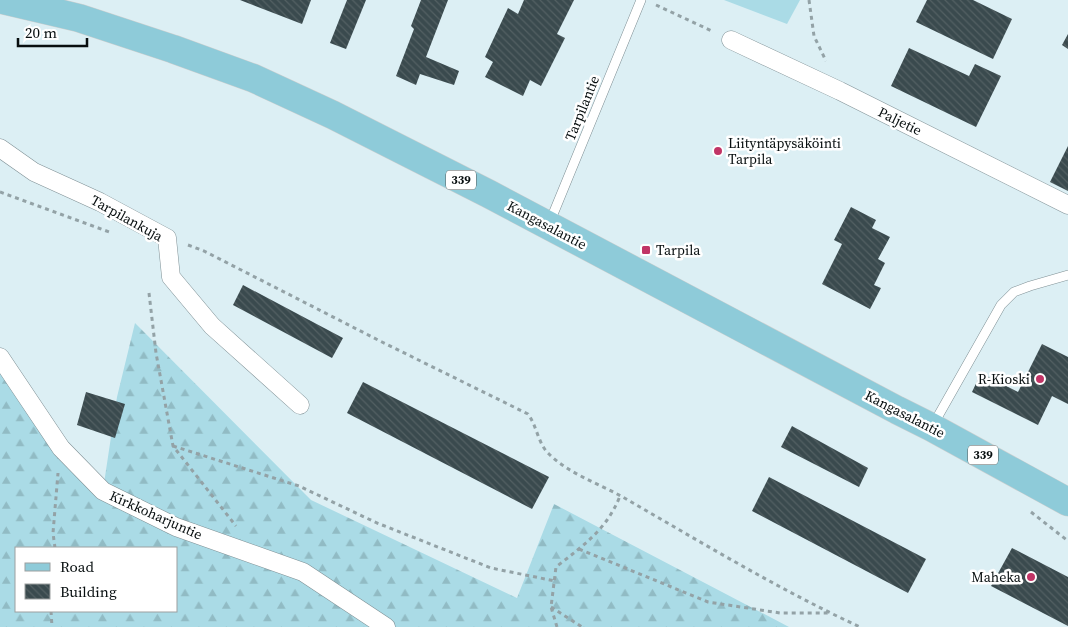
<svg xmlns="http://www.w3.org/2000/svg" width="1068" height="627" font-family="'Source Serif 4',serif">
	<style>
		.forest { fill: url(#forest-firs); fill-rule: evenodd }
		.garden { fill: #aadbe6 }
		.building { fill: url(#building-back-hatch) }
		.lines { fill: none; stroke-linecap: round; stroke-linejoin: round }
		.lane-casing { stroke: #7f9095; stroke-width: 10 }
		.street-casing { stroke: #7f9095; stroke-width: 19 }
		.primary-casing { stroke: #cdcfcf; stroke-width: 29 }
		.path { stroke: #93a2a6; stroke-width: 3; stroke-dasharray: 4 4; stroke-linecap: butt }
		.lane { stroke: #fff; stroke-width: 9 }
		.street { stroke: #fff; stroke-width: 18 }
		.primary { stroke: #8ecbd9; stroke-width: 28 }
		.poi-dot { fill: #c13466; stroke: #fff; stroke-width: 2 }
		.labels { text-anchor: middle; stroke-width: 5; stroke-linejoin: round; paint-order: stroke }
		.shield { fill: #fff; stroke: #515657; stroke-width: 1 }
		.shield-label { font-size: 12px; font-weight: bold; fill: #070e0f }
		.street-label { font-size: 14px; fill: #070e0f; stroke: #fff }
		.poi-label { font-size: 14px; fill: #070e0f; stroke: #fff; text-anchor: start }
	</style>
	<defs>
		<pattern id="forest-firs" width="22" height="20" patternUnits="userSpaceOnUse" patternTransform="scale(1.25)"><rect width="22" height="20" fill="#aadbe6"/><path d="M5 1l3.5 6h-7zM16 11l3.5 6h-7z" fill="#91bbc4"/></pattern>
		<pattern id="building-back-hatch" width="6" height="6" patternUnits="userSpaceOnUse" patternTransform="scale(1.25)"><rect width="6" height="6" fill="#3a4a4e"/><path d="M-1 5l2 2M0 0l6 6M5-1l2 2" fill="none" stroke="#536063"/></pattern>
	</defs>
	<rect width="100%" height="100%" fill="#dceff4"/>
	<path class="forest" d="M 135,323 L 311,500 L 517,598 L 554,504 L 789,627 L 0,627 L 0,373 L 61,448 L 103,490 L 117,397 ZM 16,548 L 176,548 L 176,611 L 16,611 Z"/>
	<path class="garden" d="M 724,0 L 800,0 L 787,24 Z"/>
	<g class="building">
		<path d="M 240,0 L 311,0 L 302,24 Z"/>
		<path d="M 347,0 L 366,0 L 346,49 L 330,43 Z"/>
		<path d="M 421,0 L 448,0 L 426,57 L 459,71 L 454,85 L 420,74 L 416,85 L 396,76 L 414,29 L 411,26 Z"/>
		<path d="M 524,0 L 574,0 L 557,34 L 565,38 L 541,86 L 530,80 L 523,96 L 485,77 L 493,62 L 485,57 L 508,8 L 518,14 Z"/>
		<path d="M 927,0 L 973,0 L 1012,19 L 993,59 L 916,22 Z"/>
		<path d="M 1068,34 L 1068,49 L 1062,45 Z"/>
		<path d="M 909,48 L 969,76 L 975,64 L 1001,76 L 976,127 L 891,86 Z"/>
		<path d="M 1068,146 L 1068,191 L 1050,182 Z"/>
		<path d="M 851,207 L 876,220 L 872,228 L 890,237 L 878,259 L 885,263 L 874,285 L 881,288 L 870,309 L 822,284 L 842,244 L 834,240 Z"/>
		<path d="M 243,285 L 343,338 L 332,358 L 233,305 Z"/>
		<path d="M 1042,344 L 1068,357 L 1068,404 L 1052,396 L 1038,425 L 972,392 L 981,373 L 1018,392 Z"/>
		<path d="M 363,382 L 549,477 L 532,509 L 347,413 Z"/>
		<path d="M 86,392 L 125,404 L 115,438 L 77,425 Z"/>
		<path d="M 792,426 L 868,468 L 859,487 L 781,447 Z"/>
		<path d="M 769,477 L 926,559 L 908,593 L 752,511 Z"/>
		<path d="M 1012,548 L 1068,577 L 1068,626 L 991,586 Z"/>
	</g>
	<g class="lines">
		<g class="lane-casing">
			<g id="lane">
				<path d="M 549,224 L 641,0"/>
				<path d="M 933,425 L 1001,305 L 1014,292 L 1030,286 L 1068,275"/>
			</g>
		</g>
		<g class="street-casing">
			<g id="street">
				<path d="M 731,40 L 840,91 L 1068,205"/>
				<path d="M 0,148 L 34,172 L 100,202 L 167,238 L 171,277 L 212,326 L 300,405"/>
				<path d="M 0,357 L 61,448 L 103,491 L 176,527 L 303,572 L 386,627"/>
			</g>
		</g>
		<g class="primary-casing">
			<path id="primary" d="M 3,0 L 79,18 L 173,49 L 253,78 L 333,115 L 489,194 L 897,410 L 931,427 L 1068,502"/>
		</g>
		<g class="path">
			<path d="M 809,0 L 814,36 L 826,61"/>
			<path d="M 656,5 L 714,32"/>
			<path d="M 0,192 L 112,233"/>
			<path d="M 188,245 L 204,251 L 382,342 L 528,414 C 537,426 538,444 549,454 C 568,473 597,483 621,496 C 699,541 778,589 860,627"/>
			<path d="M 149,293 L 156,353 L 173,446 L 236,526"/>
			<path d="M 173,446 L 299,486 L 377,523 L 491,568 L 555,581"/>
			<path d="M 1031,512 L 1068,541"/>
			<path d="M 55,548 L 53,533 L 58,473"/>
			<path d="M 579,549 L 708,602 L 780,613 L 830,613"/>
			<path d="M 551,607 L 582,627"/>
			<path d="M 51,611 L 52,627"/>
			<path d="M 557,627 L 551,607 L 556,567 C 584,545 607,529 620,496"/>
		</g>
		<use href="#lane" class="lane"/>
		<use href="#street" class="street"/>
		<use href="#primary" class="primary"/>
	</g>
	<g class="poi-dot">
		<circle cx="718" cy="151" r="5"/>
		<rect x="641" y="245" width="10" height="10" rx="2.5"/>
		<circle cx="1040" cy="379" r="5"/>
		<circle cx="1031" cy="577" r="5"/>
	</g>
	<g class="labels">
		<g class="shield">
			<rect x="446" y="170.5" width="30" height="19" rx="4"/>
			<rect x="968" y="445.5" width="30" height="19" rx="4"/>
		</g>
		<g class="shield-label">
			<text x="461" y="184">339</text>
			<text x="983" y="459">339</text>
		</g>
		<g class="street-label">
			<text transform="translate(582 108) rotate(-68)" y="5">Tarpilantie</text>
			<text transform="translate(900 121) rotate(26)" y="5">Paljetie</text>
			<text transform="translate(127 218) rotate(29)" y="5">Tarpilankuja</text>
			<text transform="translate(547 225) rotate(28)" y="5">Kangasalantie</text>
			<text transform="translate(905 414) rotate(27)" y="5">Kangasalantie</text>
			<text transform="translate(156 515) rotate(24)" y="5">Kirkkoharjuntie</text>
		</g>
		<g class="poi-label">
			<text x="728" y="148">Liityntäpysäköinti<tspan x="728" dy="16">Tarpila</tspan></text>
			<text x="656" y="255">Tarpila</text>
			<text x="1030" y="384" text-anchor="end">R-Kioski</text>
			<text x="1021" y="582" text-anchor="end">Maheka</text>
		</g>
	</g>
	<rect x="15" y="547" width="162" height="65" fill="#ffffff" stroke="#9c9f9f"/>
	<rect x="25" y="563" width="25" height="8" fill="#8ecbd9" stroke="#9c9f9f"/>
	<text x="60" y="572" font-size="15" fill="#070e0f">Road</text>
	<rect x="25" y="584" width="25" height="15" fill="url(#building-back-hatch)" stroke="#9c9f9f"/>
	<text x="60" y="597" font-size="15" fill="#070e0f">Building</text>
	<path d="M18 38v8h69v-8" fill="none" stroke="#070e0f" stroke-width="2.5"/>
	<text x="25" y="38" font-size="15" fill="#070e0f" stroke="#ffffff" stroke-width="4" paint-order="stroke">20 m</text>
</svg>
